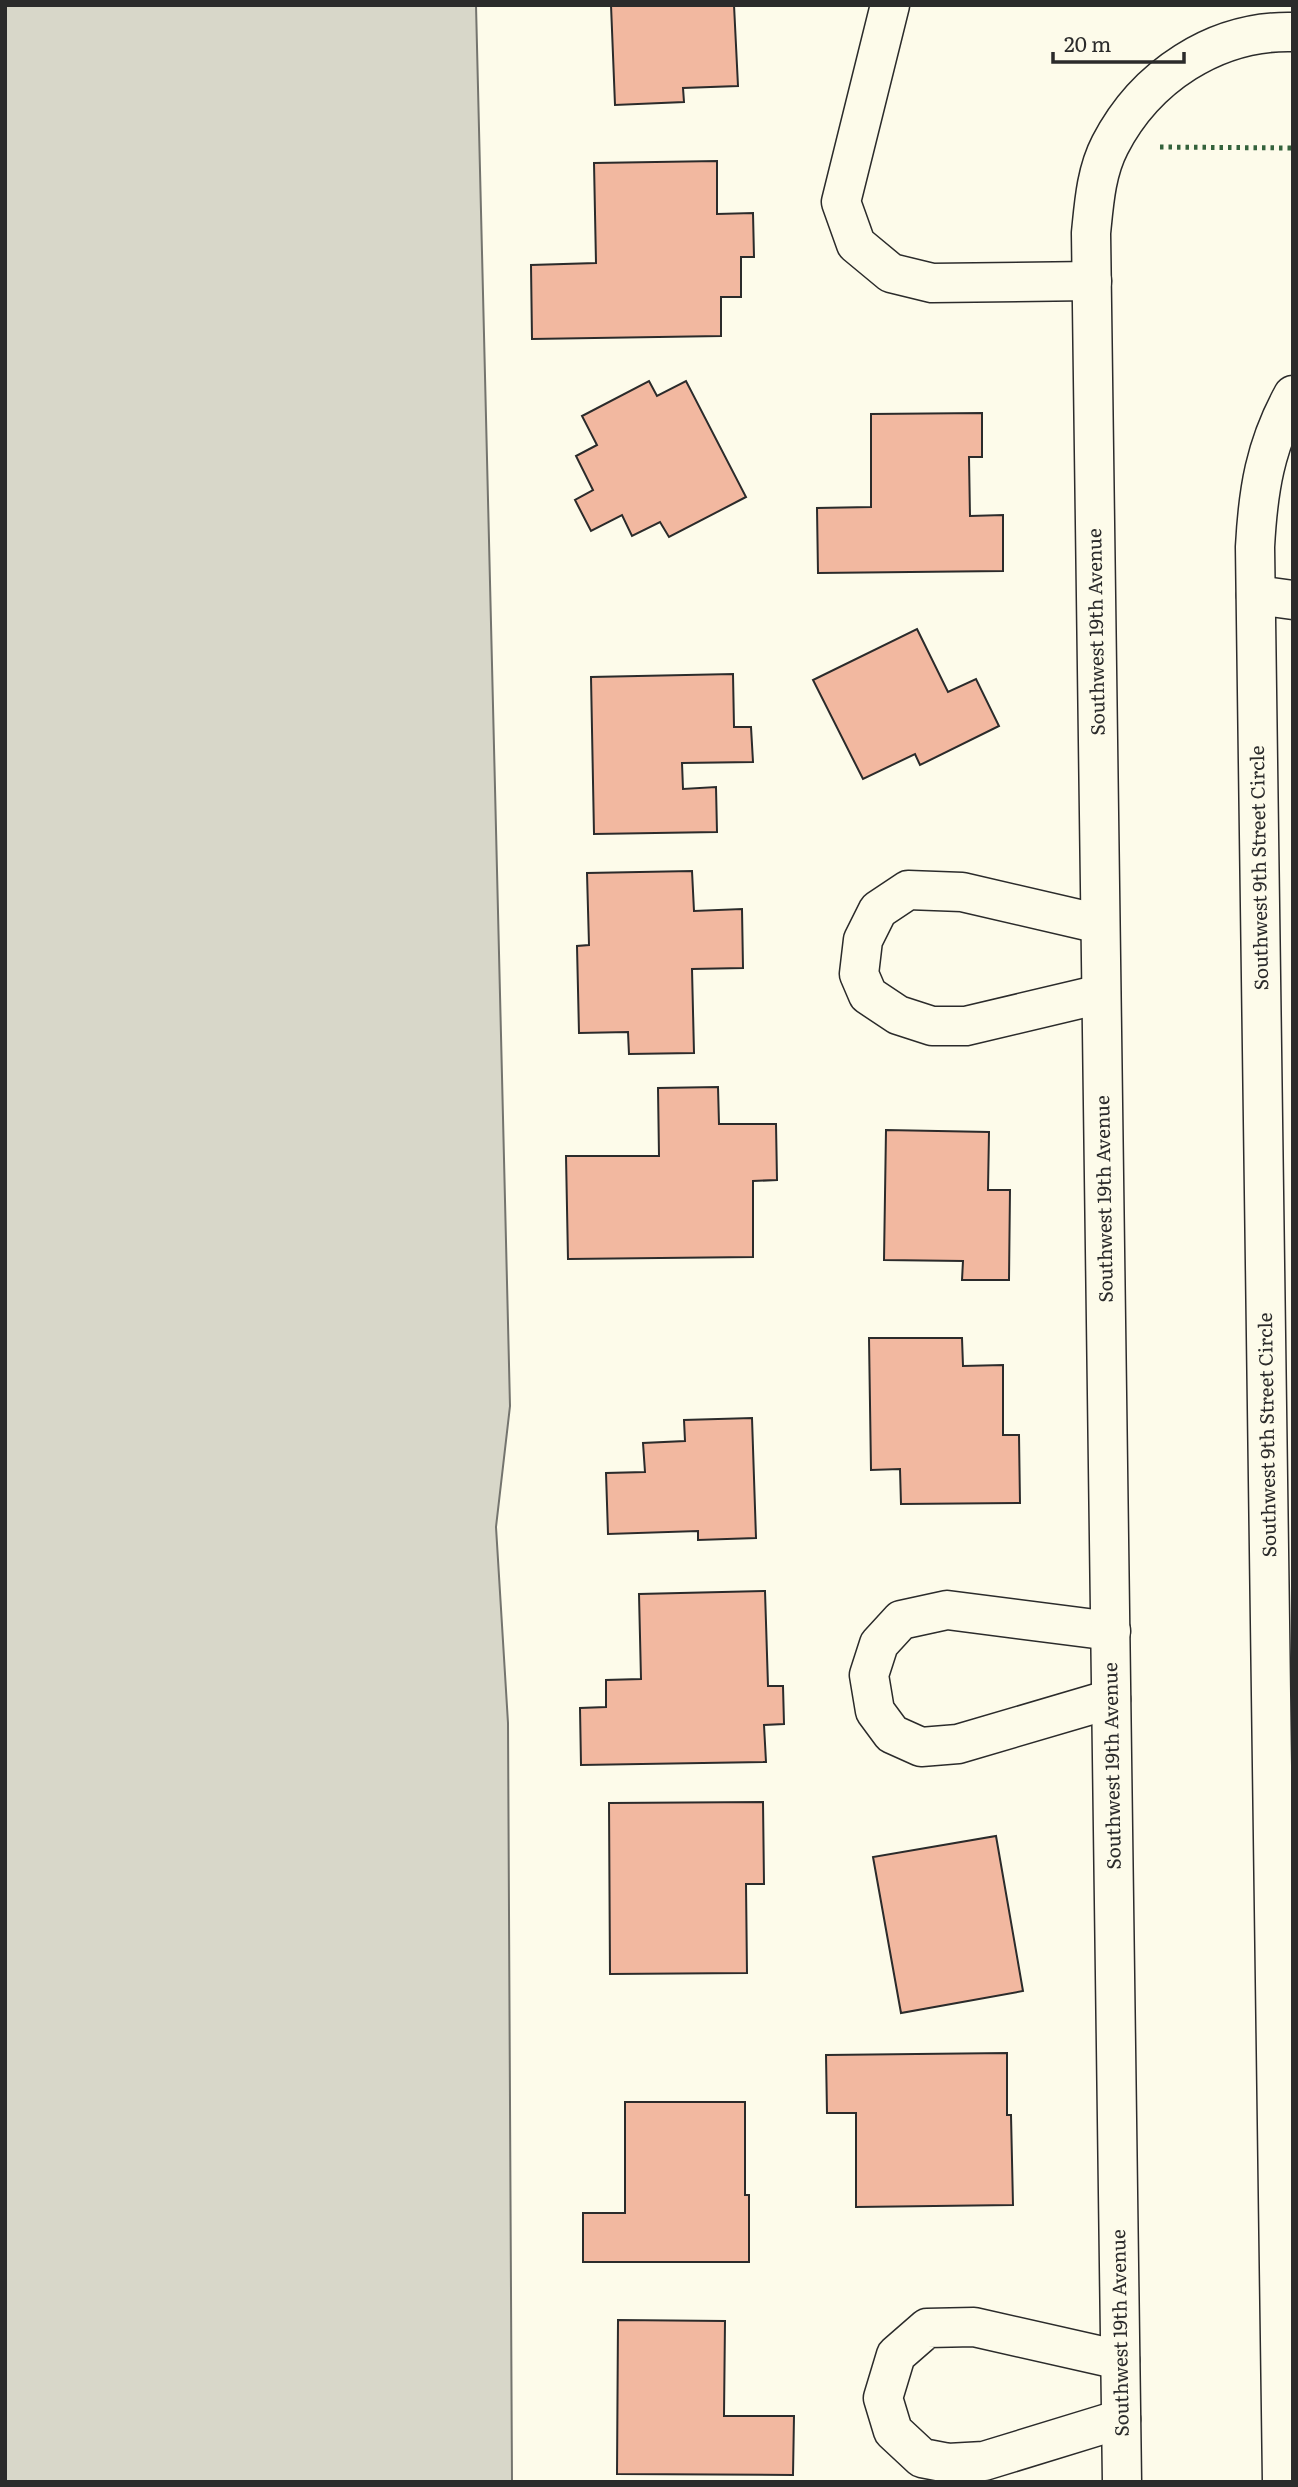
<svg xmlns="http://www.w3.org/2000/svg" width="1298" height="2487" font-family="Literata,serif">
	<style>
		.water { fill: #d8d7c9; stroke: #74746e; stroke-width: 2 }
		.building { fill: #f2b8a0; stroke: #2b2b2b; stroke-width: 2 }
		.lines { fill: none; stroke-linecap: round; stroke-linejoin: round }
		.minor-casing { stroke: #2b2b2b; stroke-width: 41 }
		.minor { stroke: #fdfbea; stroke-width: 38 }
		.hedge { stroke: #34623c; stroke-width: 5; stroke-dasharray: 3.5 5; stroke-linecap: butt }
		.labels { text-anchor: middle; stroke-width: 5; stroke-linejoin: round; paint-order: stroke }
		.street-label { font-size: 19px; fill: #2b2b2b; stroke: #fdfbea }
	</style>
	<rect width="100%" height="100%" fill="#fdfbea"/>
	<path class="water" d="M 5,5 L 476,5 L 510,1406 L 496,1527 L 508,1723 L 512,2482 L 5,2482 Z"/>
	<g class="building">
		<path d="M 611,5 L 734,5 L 738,86 L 683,88 L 684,102 L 615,105 Z"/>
		<path d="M 717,161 L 717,214 L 753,213 L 754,257 L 741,257 L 741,297 L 721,297 L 721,336 L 532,339 L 531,265 L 596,263 L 594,163 Z"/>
		<path d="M 649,381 L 657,396 L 686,381 L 746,497 L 669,537 L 660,522 L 632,536 L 622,515 L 591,531 L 575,500 L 593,490 L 576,456 L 597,445 L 582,416 Z"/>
		<path d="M 982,413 L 982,457 L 969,457 L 970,516 L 1003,515 L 1003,571 L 818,573 L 817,508 L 871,507 L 871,414 Z"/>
		<path d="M 917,629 L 948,692 L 976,679 L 999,726 L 920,765 L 915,754 L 863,779 L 813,680 Z"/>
		<path d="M 733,674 L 734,727 L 751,727 L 753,762 L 682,763 L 683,789 L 716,787 L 717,832 L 594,834 L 591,677 Z"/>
		<path d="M 692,871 L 694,911 L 742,909 L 743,968 L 692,969 L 694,1053 L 629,1054 L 628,1032 L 579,1033 L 577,946 L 589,945 L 587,873 Z"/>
		<path d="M 718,1087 L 719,1124 L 776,1124 L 777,1180 L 753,1181 L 753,1257 L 568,1259 L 566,1156 L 659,1156 L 658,1088 Z"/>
		<path d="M 886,1130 L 989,1132 L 988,1190 L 1010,1190 L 1009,1280 L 962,1280 L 963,1261 L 884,1260 Z"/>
		<path d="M 869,1338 L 962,1338 L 963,1366 L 1003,1365 L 1003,1435 L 1019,1435 L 1020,1503 L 901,1504 L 900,1469 L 871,1470 Z"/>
		<path d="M 752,1418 L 756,1538 L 698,1540 L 698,1531 L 608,1534 L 606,1473 L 645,1472 L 643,1443 L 685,1441 L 684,1420 Z"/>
		<path d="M 765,1591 L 768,1686 L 783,1686 L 784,1724 L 764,1725 L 766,1762 L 581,1765 L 580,1708 L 606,1707 L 606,1680 L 641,1679 L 639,1594 Z"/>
		<path d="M 763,1802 L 764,1884 L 746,1884 L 747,1973 L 610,1974 L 609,1803 Z"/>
		<path d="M 996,1836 L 1023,1991 L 901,2013 L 873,1857 Z"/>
		<path d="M 1007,2053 L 1007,2115 L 1011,2115 L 1013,2205 L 856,2207 L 856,2113 L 827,2113 L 826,2055 Z"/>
		<path d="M 625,2102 L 745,2102 L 745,2195 L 749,2195 L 749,2262 L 583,2262 L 583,2213 L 625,2213 Z"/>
		<path d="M 618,2320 L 725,2321 L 724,2416 L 794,2416 L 793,2475 L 617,2474 Z"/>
	</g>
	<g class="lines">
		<g class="minor-casing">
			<g id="minor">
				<path d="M 890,5 L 841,202 L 856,244 L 891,273 L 932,283 L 1092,281"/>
				<path d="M 1256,595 L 1293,600"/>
				<path d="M 1100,924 L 962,892 L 908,890 L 878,910 L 863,940 L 859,974 L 868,995 L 898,1015 L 932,1026 L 966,1026 L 1101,994"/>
				<path d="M 1111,1631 L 947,1610 L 901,1620 L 879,1644 L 869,1675 L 875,1711 L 892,1734 L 921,1747 L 958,1744 L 1111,1699"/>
				<path d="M 1120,2360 L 974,2327 L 927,2328 L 896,2355 L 883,2398 L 893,2431 L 922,2458 L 948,2463 L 984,2461 L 1121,2419"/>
				<path d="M 1122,2482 L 1091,233 C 1094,203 1096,172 1110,145 C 1145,77 1215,30 1293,32"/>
				<path d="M 1282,2482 L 1255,547 C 1258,490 1265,446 1293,395"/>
			</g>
		</g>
		<use href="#minor" class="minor"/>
		<path class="hedge" d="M 1160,147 L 1293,148"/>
	</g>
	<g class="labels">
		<g class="street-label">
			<text transform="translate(1096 632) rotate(-91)" y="7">Southwest 19th Avenue</text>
			<text transform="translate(1259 868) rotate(-91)" y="7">Southwest 9th Street Circle</text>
			<text transform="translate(1104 1199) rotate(-91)" y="7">Southwest 19th Avenue</text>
			<text transform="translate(1267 1435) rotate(-91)" y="7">Southwest 9th Street Circle</text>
			<text transform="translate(1112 1766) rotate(-91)" y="7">Southwest 19th Avenue</text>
			<text transform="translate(1120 2333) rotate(-91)" y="7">Southwest 19th Avenue</text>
		</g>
	</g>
	<rect width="1298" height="2487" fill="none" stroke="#2b2b2b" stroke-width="14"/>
	<path d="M1053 52v10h131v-10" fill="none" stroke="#2b2b2b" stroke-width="3.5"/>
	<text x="1064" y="52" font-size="21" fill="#2b2b2b" stroke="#fdfbea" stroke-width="5" paint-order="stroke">20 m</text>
</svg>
